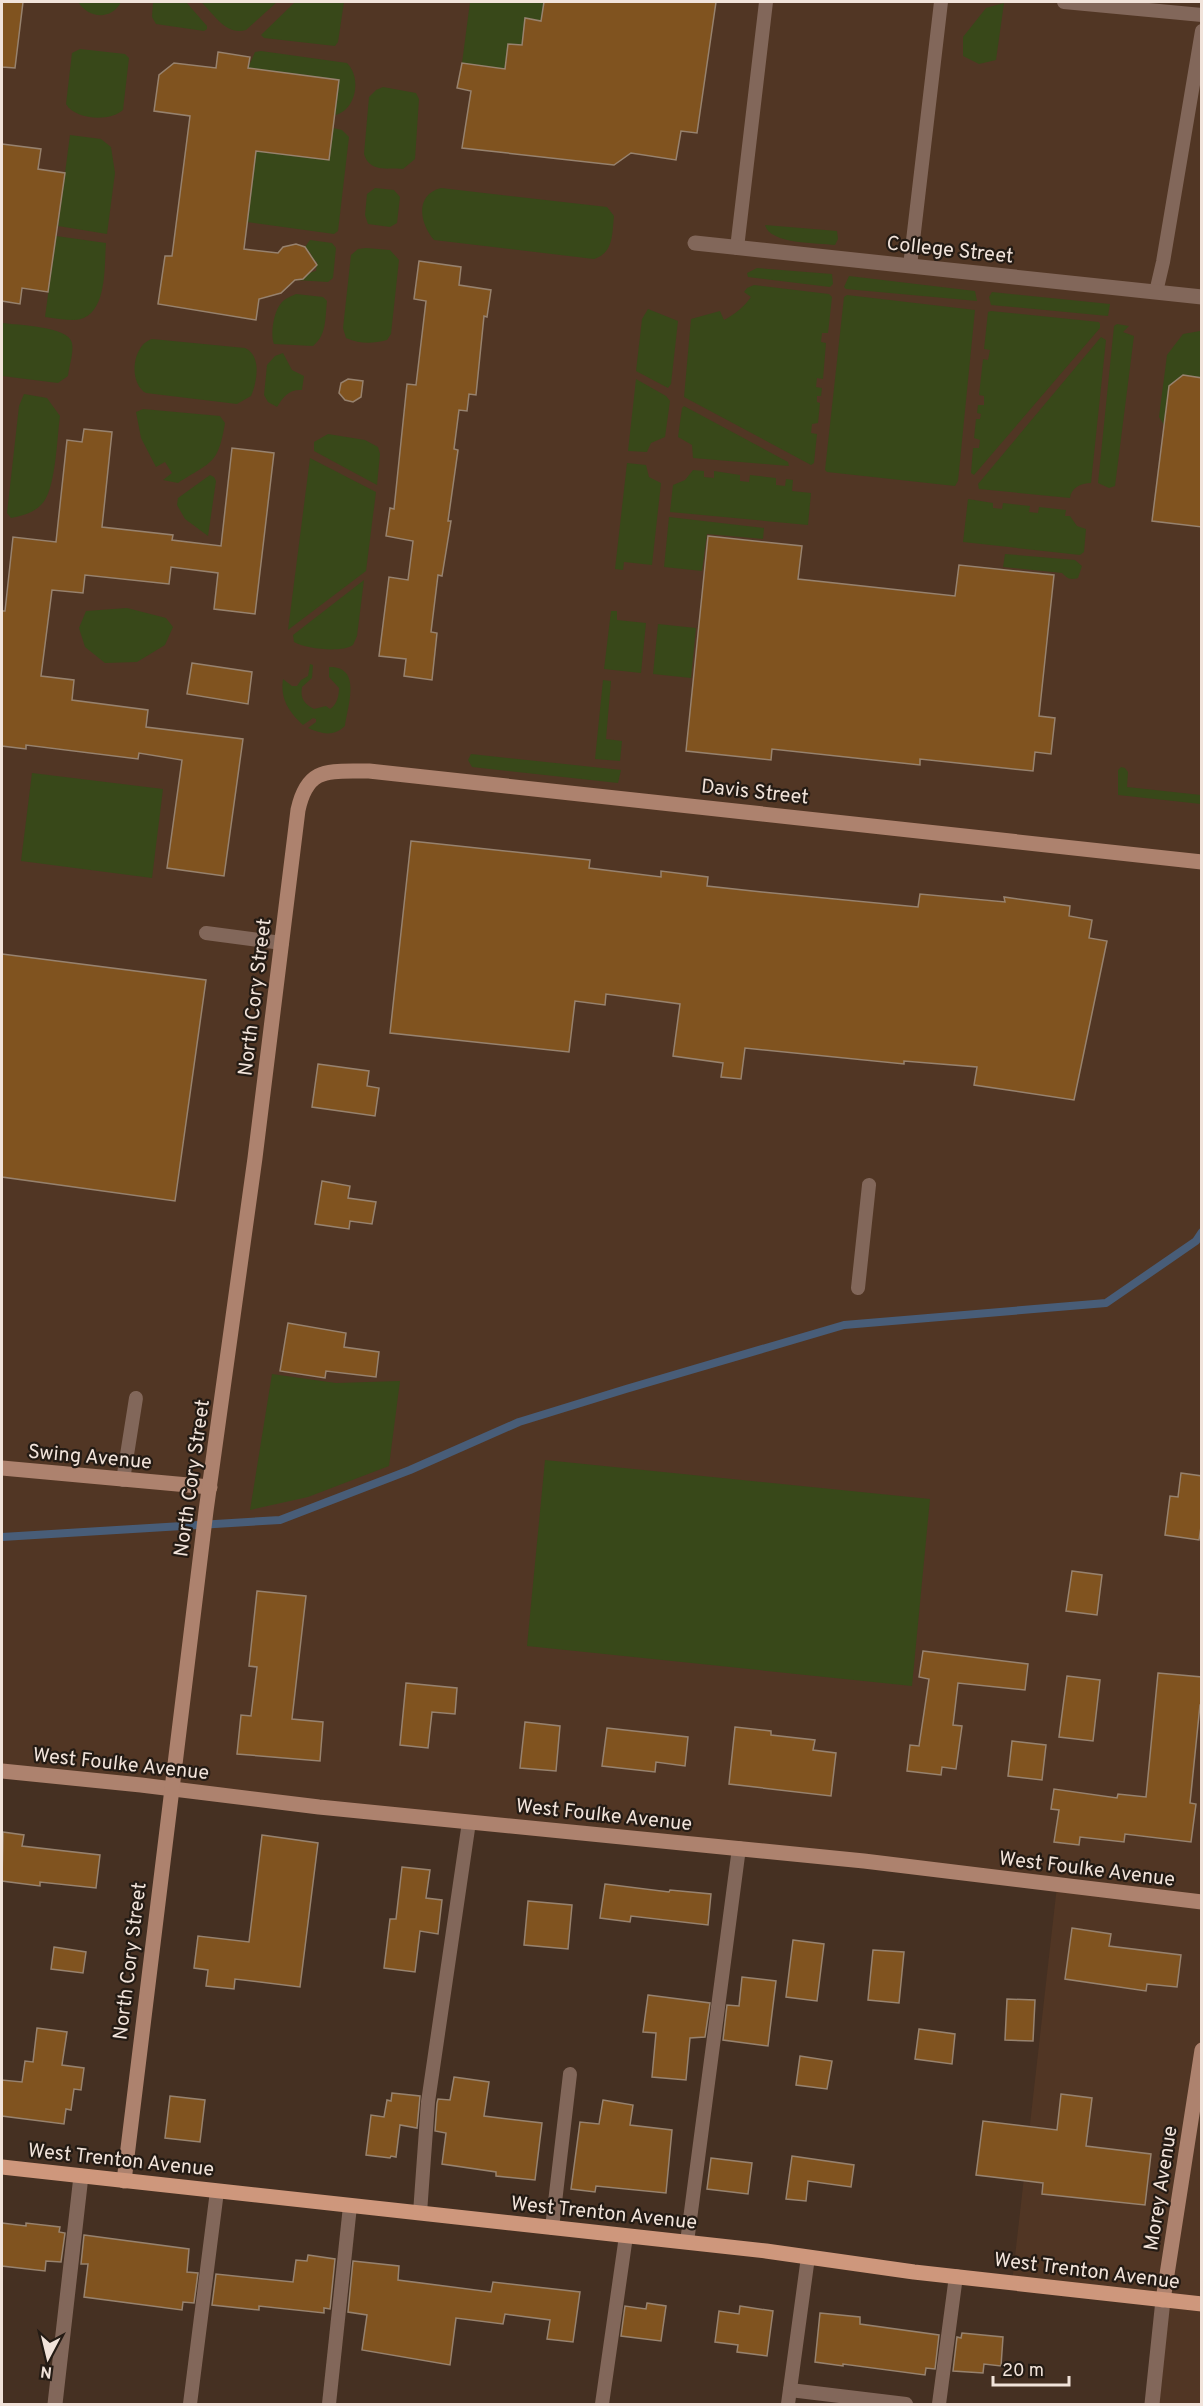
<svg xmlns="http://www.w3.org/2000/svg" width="1203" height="2406" font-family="Overpass,sans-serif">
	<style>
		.built { fill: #513624 }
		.green { fill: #384819 }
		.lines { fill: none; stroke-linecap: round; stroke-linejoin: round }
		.stream { stroke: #485d78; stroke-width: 8 }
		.building { fill: #80531f; stroke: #97826e; stroke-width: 1.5 }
		.lane { stroke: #82675a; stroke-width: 14 }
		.street { stroke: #82675a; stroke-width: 15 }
		.secondary { stroke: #ad826e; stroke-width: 15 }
		.primary { stroke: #ce977c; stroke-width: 15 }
		.labels { text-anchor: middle; stroke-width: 4.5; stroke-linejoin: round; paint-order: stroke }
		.street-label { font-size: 20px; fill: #f1e3da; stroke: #241b14 }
	</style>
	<rect width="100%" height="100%" fill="#453022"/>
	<path class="built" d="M 2,2 L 1201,2 L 1201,2404 L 1151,2404 L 1163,2300 L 1012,2283 L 1057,1886 L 2,1771 Z"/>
	<g class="green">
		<path d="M 78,2 L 121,2 C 111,21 88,18 78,2 Z"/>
		<path d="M 153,2 L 186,2 L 207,26 L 207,29 L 204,31 L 156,24 L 152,17 Z"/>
		<path d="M 201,2 L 277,2 L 246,30 C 226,36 214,14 201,2 Z"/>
		<path d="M 295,2 L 344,2 L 338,42 L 335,46 L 264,38 L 261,35 Z"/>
		<path d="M 470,2 L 544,2 L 541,21 L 525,18 L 522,45 L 505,69 L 462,63 Z"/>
		<path d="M 1004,3 L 996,60 L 979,64 L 963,56 L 963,37 L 986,8 Z"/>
		<path d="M 80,49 L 125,54 L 129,58 L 123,110 C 110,122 75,120 66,104 L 72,53 Z"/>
		<path d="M 261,51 L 347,63 C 362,78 356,110 335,115 L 248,68 L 255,52 Z"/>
		<path d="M 383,87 L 416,93 L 419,99 L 415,159 L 403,169 C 387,168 369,172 364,154 L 369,97 L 376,90 Z"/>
		<path d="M 333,128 L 342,130 L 349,137 L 338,231 L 334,234 L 247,222 L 256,151 Z"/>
		<path d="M 70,135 L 101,139 L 111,147 L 115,173 L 107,234 L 58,226 Z"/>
		<path d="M 375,188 L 394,190 L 400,197 L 397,223 L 390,227 L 368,224 L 365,215 L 367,194 Z"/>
		<path d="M 441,188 L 607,207 L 614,216 C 612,233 614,253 594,259 L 434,240 C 420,224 414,195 441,188 Z"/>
		<path d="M 765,225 L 837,231 L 838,239 L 835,245 C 818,243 769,244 765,225 Z"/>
		<path d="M 56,236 L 106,243 C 104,267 108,319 74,320 C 64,320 54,318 45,317 Z"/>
		<path d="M 310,240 L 332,243 L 336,248 L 333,278 L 328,282 L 295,280 C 304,279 307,272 316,271 L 317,262 L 312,260 L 311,254 L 305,247 Z"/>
		<path d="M 366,248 L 390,250 L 399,260 L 391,334 L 387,340 C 371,344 361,344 346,338 L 343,328 L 351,255 L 358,249 Z"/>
		<path d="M 757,268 L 832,274 L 833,284 L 830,287 L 748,277 L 747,273 Z"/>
		<path d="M 849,276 L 975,291 L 977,301 L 846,289 L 844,287 Z"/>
		<path d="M 754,285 L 829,294 L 832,297 L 828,333 L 822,333 L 821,342 L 826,343 L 823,379 L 817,378 L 816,387 L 822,388 L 821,396 L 817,396 L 817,402 L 820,403 L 818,423 L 812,424 L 811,433 L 817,434 L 814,463 L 811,465 L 684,397 L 691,319 L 720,311 L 724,320 C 735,314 744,307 751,297 L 744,292 L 747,288 Z"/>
		<path d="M 992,292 L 1110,304 L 1108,316 L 991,305 L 989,297 Z"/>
		<path d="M 296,294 L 323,297 L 327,301 C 325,318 327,335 313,346 L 274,344 C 270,333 274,309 283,301 C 286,298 292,296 296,294 Z"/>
		<path d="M 847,295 L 975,310 L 958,481 L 955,486 L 827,472 L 825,470 L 844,297 Z"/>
		<path d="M 648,309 L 678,321 L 671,384 L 668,388 L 636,371 L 642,319 Z"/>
		<path d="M 991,311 L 1099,322 L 1100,324 L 1100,328 L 974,475 L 971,473 L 973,448 L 979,448 L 980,440 L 974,438 L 976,419 L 980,419 L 981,414 L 977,413 L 978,405 L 984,405 L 984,396 L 979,395 L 983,359 L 988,360 L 990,350 L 984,349 L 988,312 Z"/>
		<path d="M 2,323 C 16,325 69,326 72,343 C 74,353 69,366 68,376 L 58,383 L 2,376 Z"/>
		<path d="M 1117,324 L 1129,326 L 1123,332 L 1134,336 L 1115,486 L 1109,488 L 1098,483 L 1114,326 Z"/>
		<path d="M 1200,331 L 1201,378 L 1183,376 L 1170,386 L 1164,425 L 1159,417 L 1167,355 L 1183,334 Z"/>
		<path d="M 1101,337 L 1106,340 L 1091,483 C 1081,483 1071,488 1070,498 L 979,489 L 978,484 Z"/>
		<path d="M 152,339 L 245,348 C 262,356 257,382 251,396 L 237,404 L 146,393 C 128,383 132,345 152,339 Z"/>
		<path d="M 283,353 L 292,370 L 304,376 L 302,390 C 289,389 283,397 277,407 L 268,402 L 264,395 L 267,365 L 275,356 Z"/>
		<path d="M 636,379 L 666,396 L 670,401 L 665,437 L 651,443 L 647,452 L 628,451 Z"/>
		<path d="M 24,394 L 47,398 L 60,416 C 57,436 56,492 41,505 C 33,513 22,516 11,518 L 7,513 L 19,406 Z"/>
		<path d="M 684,406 L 788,462 L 789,466 L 693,458 L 692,445 L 678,437 L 682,408 Z"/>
		<path d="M 143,409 L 220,416 L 225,423 C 218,465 212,461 178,483 L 163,480 L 172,473 L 165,462 L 156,467 L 141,438 L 136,412 Z"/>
		<path d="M 328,434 L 365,440 L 378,447 L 380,454 L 377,485 L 314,451 L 314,442 Z"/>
		<path d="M 310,458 L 376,492 L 366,571 L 288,630 Z"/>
		<path d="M 627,463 L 646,465 L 649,477 L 661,483 L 652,565 L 624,562 L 623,570 L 615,569 Z"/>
		<path d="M 693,470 L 704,471 L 704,477 L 714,478 L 714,471 L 740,475 L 740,481 L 749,482 L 750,475 L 776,478 L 776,485 L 785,486 L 786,479 L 793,480 L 792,491 L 811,493 L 808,525 L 670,512 L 673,485 L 685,480 Z"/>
		<path d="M 210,475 L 214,477 L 216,481 L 208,536 L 185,519 L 177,505 L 178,498 Z"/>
		<path d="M 968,499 L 993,503 L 993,508 L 1002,509 L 1003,503 L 1030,506 L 1029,512 L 1038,513 L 1039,507 L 1066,510 L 1065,516 L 1070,516 L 1077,526 L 1086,529 L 1084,552 L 1080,555 L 963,542 Z"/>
		<path d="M 669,517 L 764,528 L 763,539 L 707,534 L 702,571 L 664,567 Z"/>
		<path d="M 1005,554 L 1075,560 L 1082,566 L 1078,578 C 1070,580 1068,579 1062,573 L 1003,567 Z"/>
		<path d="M 364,580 L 357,636 L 353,645 C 342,653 306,649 294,642 L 293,635 Z"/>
		<path d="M 127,608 L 166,618 L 173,627 L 165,645 L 137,662 L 105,663 L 85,647 L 79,628 L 86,611 Z"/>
		<path d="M 611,611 L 617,611 L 617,620 L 646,623 L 641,673 L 604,669 Z"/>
		<path d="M 658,624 L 696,628 L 691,678 L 653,674 Z"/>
		<path d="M 310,664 L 313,665 L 312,678 L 302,687 C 300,698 304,704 314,709 L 326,706 L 330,709 C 337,705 339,695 339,688 L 329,677 L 329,667 C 362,666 348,705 345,726 C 333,737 322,734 308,728 L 316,722 L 316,719 L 313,718 L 303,725 C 289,712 280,699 283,679 L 292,686 L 297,686 L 301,680 L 308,676 Z"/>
		<path d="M 603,680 L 611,681 L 606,739 L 622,741 L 620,761 L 595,759 Z"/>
		<path d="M 471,754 L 621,770 L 618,783 L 472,767 L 468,760 Z"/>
		<path d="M 1121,767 L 1125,768 L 1128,772 L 1127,787 L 1201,795 L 1201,804 L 1118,795 L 1118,770 Z"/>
		<path d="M 32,773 L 163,789 L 152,878 L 21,861 Z"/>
		<path d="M 272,1374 L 336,1383 L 400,1381 L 389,1466 L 308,1497 L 250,1510 Z"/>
		<path d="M 545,1460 L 930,1499 L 912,1686 L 527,1646 Z"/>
	</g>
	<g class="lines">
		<path class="stream" d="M 2,1537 L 280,1520 L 410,1470 L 519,1422 L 626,1389 L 844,1325 L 1106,1303 L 1196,1241 L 1202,1232"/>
	</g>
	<g class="building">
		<path d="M 2,2 L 23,2 L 15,68 L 2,67 Z"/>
		<path d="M 544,2 L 716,2 L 697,133 L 681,131 L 676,160 L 631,153 L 614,165 L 462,148 L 471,91 L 457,88 L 462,63 L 505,69 L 508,44 L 522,45 L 525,18 L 541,21 Z"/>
		<path d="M 218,52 L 250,57 L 248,68 L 339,80 L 329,160 L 256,151 L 244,249 L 278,253 L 283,247 L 296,244 L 305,247 L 317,265 L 303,279 L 295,280 L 281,293 L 259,299 L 256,320 L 158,304 L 165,256 L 172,256 L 190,116 L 154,111 L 159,75 L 174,63 L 216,68 Z"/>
		<path d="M 2,144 L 41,149 L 38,169 L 65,173 L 48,292 L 22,288 L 20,304 L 2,301 Z"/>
		<path d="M 419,261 L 461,267 L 459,285 L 491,290 L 487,317 L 484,316 L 476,395 L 469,394 L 467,411 L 459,410 L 454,449 L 458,450 L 448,521 L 451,521 L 442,576 L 438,575 L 431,632 L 437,633 L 432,680 L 404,676 L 406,659 L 379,656 L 389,577 L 408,580 L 413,541 L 386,536 L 390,508 L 394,509 L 407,384 L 416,385 L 426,301 L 414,299 Z"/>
		<path d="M 1183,375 L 1202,378 L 1202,527 L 1152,521 L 1169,386 Z"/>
		<path d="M 348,379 L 363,381 L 361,397 L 353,402 L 345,400 L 339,393 L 341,383 Z"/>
		<path d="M 84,429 L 112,432 L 102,527 L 173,535 L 172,540 L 221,546 L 232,448 L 274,453 L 255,614 L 214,609 L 218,573 L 171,567 L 169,584 L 85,575 L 83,593 L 52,590 L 41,676 L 74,680 L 72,700 L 148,710 L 146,727 L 243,739 L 224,876 L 167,868 L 182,760 L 139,753 L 138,759 L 26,745 L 26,749 L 2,746 L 2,611 L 5,611 L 13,537 L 56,542 L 67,440 L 82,442 Z"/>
		<path d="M 708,536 L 802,546 L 798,579 L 955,596 L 959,565 L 1054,575 L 1039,716 L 1055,718 L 1051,754 L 1035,752 L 1033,771 L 920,759 L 920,765 L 772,749 L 771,760 L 686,751 Z"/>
		<path d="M 192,663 L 252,672 L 248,704 L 187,694 Z"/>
		<path d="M 411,841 L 590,860 L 589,868 L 661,877 L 661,871 L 708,877 L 707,886 L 762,892 L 918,907 L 920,894 L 1005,902 L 1004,897 L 1070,906 L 1069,916 L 1092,920 L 1089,938 L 1107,941 L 1074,1100 L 974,1085 L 977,1067 L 904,1061 L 904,1064 L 745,1048 L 741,1079 L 721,1077 L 723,1063 L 673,1056 L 680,1004 L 606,994 L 605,1005 L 575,1001 L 569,1052 L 390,1033 Z"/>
		<path d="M 2,954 L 206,980 L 175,1201 L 2,1177 Z"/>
		<path d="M 318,1064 L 369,1071 L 367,1086 L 379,1088 L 375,1116 L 312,1107 Z"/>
		<path d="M 322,1181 L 350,1186 L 348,1198 L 376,1202 L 372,1224 L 350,1221 L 349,1229 L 315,1224 Z"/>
		<path d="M 288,1323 L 346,1333 L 344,1347 L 379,1352 L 376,1377 L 326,1371 L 325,1378 L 280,1371 Z"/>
		<path d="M 1181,1473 L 1202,1476 L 1202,1520 L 1199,1540 L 1165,1535 L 1170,1496 L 1178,1497 Z"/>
		<path d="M 1072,1571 L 1102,1575 L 1097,1615 L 1066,1611 Z"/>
		<path d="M 257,1591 L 306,1596 L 292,1719 L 323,1722 L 320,1761 L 237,1754 L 241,1715 L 251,1716 L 257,1667 L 249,1666 Z"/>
		<path d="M 923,1651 L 1028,1664 L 1025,1690 L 958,1683 L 953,1725 L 962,1726 L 956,1769 L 942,1767 L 941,1775 L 907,1771 L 910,1745 L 919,1746 L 929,1679 L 919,1677 Z"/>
		<path d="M 1158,1673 L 1202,1677 L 1202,1705 L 1200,1705 L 1190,1803 L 1196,1804 L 1191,1842 L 1125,1834 L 1124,1842 L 1080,1837 L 1079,1845 L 1054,1842 L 1059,1810 L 1051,1809 L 1054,1789 L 1117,1798 L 1118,1794 L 1146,1797 Z"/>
		<path d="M 1067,1676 L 1100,1680 L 1093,1741 L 1059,1737 Z"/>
		<path d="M 406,1683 L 457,1688 L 455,1714 L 432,1712 L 428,1748 L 400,1745 Z"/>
		<path d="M 525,1722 L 560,1726 L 556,1771 L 520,1768 Z"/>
		<path d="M 735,1727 L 771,1731 L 771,1735 L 815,1740 L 813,1750 L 836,1753 L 831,1796 L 729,1784 Z"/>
		<path d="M 607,1728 L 688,1737 L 685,1766 L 656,1762 L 655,1772 L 602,1766 Z"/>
		<path d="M 1012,1741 L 1046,1745 L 1042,1780 L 1008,1776 Z"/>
		<path d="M 3,1832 L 24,1835 L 22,1846 L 100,1855 L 96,1888 L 40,1882 L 40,1886 L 2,1881 Z"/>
		<path d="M 262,1835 L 318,1843 L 300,1987 L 235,1979 L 234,1989 L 206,1986 L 208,1970 L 194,1968 L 198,1936 L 249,1942 Z"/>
		<path d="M 402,1867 L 430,1870 L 426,1898 L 442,1900 L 438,1934 L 420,1931 L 415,1972 L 384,1968 L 390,1919 L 396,1919 Z"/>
		<path d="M 605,1884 L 669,1892 L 670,1890 L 711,1894 L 708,1925 L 631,1916 L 630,1922 L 600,1918 Z"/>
		<path d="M 528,1901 L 572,1905 L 568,1949 L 524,1945 Z"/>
		<path d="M 1072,1928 L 1111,1934 L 1109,1946 L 1181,1955 L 1177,1987 L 1147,1984 L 1146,1991 L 1065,1979 Z"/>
		<path d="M 793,1940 L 824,1944 L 817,2001 L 786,1997 Z"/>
		<path d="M 54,1947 L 86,1952 L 83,1973 L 51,1969 Z"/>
		<path d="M 873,1950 L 904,1952 L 899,2003 L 868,2000 Z"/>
		<path d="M 742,1977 L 776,1981 L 768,2046 L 723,2040 L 727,2005 L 739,2006 Z"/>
		<path d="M 648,1995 L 710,2003 L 705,2037 L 690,2038 L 686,2080 L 652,2077 L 656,2033 L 643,2032 Z"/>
		<path d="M 1007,1999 L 1035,2000 L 1033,2041 L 1005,2040 Z"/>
		<path d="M 37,2028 L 67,2032 L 62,2065 L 84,2068 L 81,2090 L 74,2089 L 71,2110 L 66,2109 L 64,2124 L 2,2116 L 2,2080 L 22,2082 L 25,2061 L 33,2062 Z"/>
		<path d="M 919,2029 L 955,2034 L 952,2064 L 915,2059 Z"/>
		<path d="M 800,2056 L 832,2061 L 827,2089 L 796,2085 Z"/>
		<path d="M 454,2077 L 489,2082 L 484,2116 L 542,2123 L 535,2180 L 496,2176 L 496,2172 L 442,2164 L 446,2133 L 435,2131 L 437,2103 L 438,2099 L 450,2100 Z"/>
		<path d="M 392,2093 L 420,2096 L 417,2128 L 400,2125 L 396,2157 L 391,2156 L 390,2158 L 366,2155 L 371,2115 L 384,2117 L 387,2100 L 391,2101 Z"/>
		<path d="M 1061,2094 L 1092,2098 L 1086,2146 L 1151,2154 L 1145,2205 L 1042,2194 L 1043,2183 L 976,2175 L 983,2121 L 1057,2130 Z"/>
		<path d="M 170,2096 L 205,2100 L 200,2142 L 165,2138 Z"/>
		<path d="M 603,2100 L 633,2105 L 630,2125 L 672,2130 L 666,2193 L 596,2186 L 595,2192 L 571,2189 L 580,2122 L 599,2124 Z"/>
		<path d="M 792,2156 L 854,2165 L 851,2187 L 808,2181 L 806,2201 L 786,2199 Z"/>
		<path d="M 711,2158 L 752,2163 L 748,2194 L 707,2189 Z"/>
		<path d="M 2,2223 L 26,2226 L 26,2223 L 60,2227 L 59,2232 L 65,2233 L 61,2262 L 46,2261 L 45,2271 L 2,2266 Z"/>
		<path d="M 84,2235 L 189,2249 L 187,2272 L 198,2273 L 194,2303 L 183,2302 L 182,2310 L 84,2297 L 88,2264 L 81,2264 Z"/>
		<path d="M 308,2255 L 335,2259 L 330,2309 L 324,2308 L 324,2313 L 259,2306 L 259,2310 L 212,2305 L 216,2274 L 293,2282 L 296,2260 L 307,2261 Z"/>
		<path d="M 353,2261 L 399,2266 L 398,2280 L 491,2292 L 493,2282 L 580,2292 L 573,2342 L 547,2339 L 550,2320 L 505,2314 L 503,2324 L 456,2318 L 450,2365 L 362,2350 L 367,2315 L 348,2312 Z"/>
		<path d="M 647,2303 L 666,2306 L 661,2341 L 621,2336 L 625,2306 L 646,2309 Z"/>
		<path d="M 740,2306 L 773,2311 L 767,2356 L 737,2352 L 738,2345 L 715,2342 L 719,2311 L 739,2314 Z"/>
		<path d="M 820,2313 L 860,2317 L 860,2324 L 939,2335 L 935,2369 L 926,2368 L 925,2375 L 843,2364 L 843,2366 L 815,2362 Z"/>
		<path d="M 962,2333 L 1003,2337 L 1001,2366 L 984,2364 L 983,2373 L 953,2371 L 957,2337 L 961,2338 Z"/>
	</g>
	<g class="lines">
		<g class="lane">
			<path d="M 1064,2 L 1202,15"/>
			<path d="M 737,248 L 766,2"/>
			<path d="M 910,266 L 941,2"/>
			<path d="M 1156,292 L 1163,262 L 1202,31"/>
			<path d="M 206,933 L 282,943"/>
			<path d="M 858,1288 L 869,1185"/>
			<path d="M 123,1480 L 136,1398"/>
			<path d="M 420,2213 L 428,2102 L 469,1822"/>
			<path d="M 552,2228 L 570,2074"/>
			<path d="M 687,2242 L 739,1848"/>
			<path d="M 790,2390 L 906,2404"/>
			<path d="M 190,2404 L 217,2191"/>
			<path d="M 329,2404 L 350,2206"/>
			<path d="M 602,2404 L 626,2236"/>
			<path d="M 788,2404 L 808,2257"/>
			<path d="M 939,2404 L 956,2276"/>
		</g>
		<g class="street">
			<path d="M 695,243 L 1202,297"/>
			<path d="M 55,2404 L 81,2176"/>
			<path d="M 1152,2404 L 1163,2300"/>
		</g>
		<g class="secondary">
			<path d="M 2,1468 L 210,1487"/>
			<path d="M 2,1771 L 141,1785 L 319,1807 L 864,1861 L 1202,1902"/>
			<path d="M 124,2181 L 206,1511 L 255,1158 L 298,810 C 308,765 330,772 369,771 L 1202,862"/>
			<path d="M 1163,2300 L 1202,2050"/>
		</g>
		<path class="primary" d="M 2,2167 L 766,2251 L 914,2272 L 1202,2304"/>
	</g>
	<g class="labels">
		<g class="street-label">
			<text transform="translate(950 249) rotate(6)" y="7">College Street</text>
			<text transform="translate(755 791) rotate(6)" y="7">Davis Street</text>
			<text transform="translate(254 997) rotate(-83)" y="7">North Cory Street</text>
			<text transform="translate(90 1456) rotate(5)" y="7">Swing Avenue</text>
			<text transform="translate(191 1478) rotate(-82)" y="7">North Cory Street</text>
			<text transform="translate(121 1763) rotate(6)" y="7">West Foulke Avenue</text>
			<text transform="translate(604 1814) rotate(6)" y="7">West Foulke Avenue</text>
			<text transform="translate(1087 1868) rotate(7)" y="7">West Foulke Avenue</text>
			<text transform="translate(129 1961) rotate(-83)" y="7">North Cory Street</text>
			<text transform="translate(121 2159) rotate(6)" y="7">West Trenton Avenue</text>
			<text transform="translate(1160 2188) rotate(-81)" y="7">Morey Avenue</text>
			<text transform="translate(604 2212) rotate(6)" y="7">West Trenton Avenue</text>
			<text transform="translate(1087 2270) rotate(7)" y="7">West Trenton Avenue</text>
		</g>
	</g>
	<rect width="1203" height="2406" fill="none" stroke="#f1e3da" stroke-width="6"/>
	<g transform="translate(48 2358) rotate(187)" stroke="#241b14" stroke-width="4.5" paint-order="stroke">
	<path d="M0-4.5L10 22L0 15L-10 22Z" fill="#f1e3da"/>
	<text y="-9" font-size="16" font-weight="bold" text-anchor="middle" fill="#f1e3da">N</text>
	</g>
	<path d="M993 2376v9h76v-9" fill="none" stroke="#f1e3da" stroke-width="3"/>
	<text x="1002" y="2376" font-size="18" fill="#f1e3da" stroke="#241b14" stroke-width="4.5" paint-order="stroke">20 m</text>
</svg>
